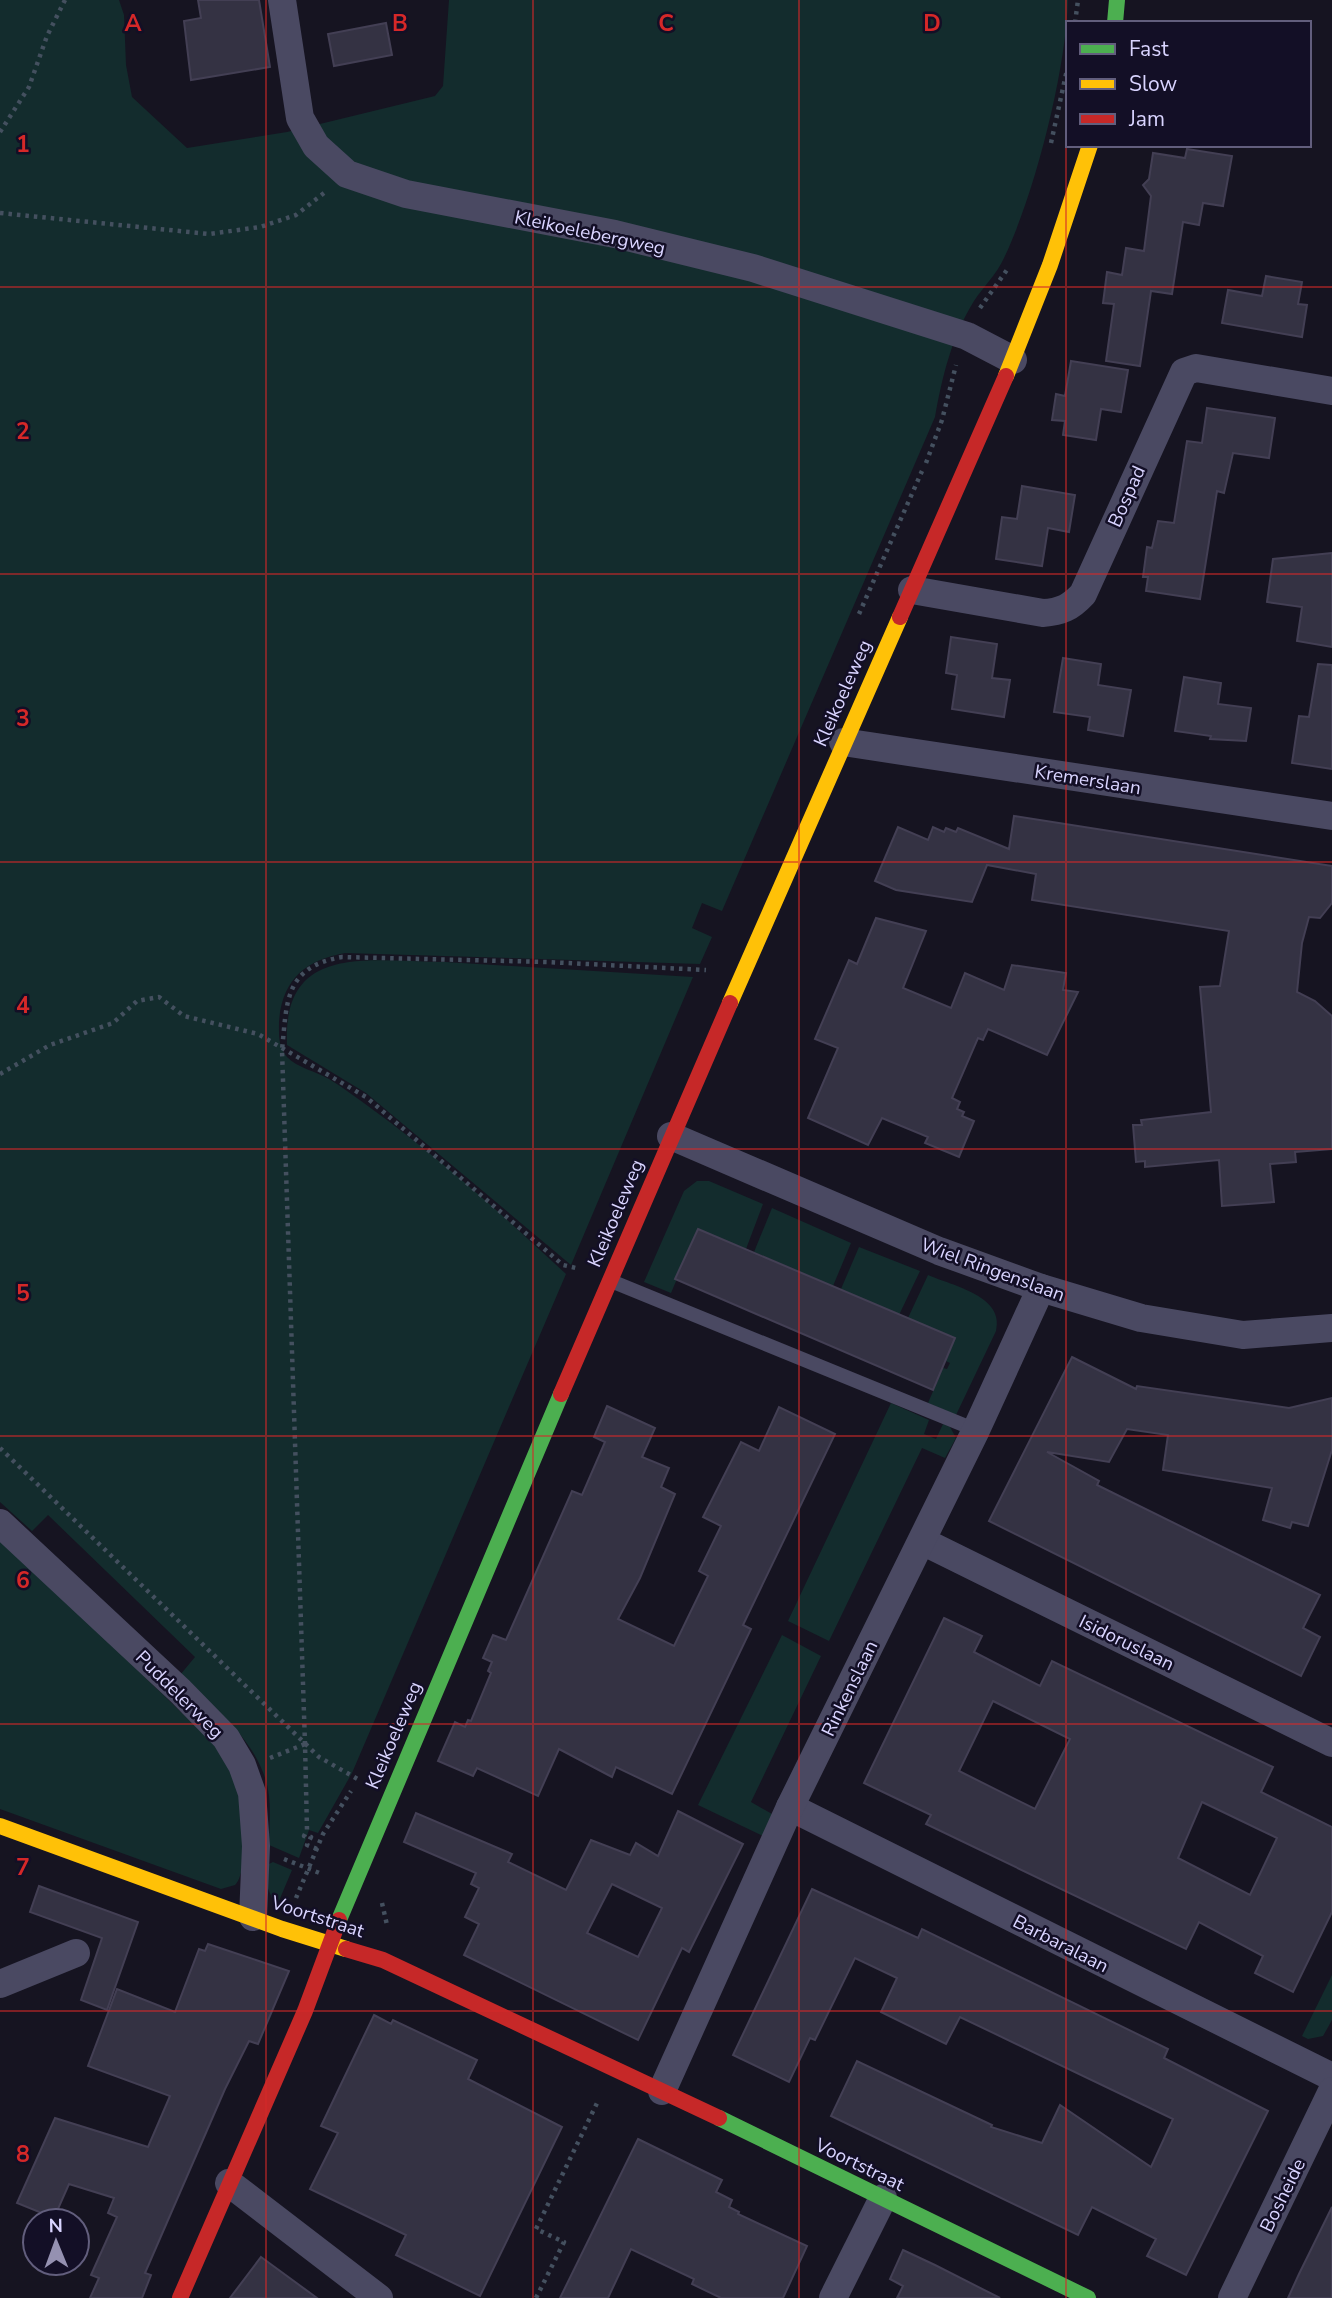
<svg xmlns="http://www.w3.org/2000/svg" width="1332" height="2298" font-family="'Nunito Sans',sans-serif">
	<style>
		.green { fill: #132c2d }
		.building { fill: #343243; stroke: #433f54; stroke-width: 2; fill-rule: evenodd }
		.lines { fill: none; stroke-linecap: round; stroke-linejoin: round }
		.path { stroke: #44505f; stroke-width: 4.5; stroke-dasharray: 3.5 5; stroke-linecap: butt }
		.lane { stroke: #4a4962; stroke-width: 14 }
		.street { stroke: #4a4962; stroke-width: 28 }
		.fast { stroke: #4caf50; stroke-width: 16 }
		.slow { stroke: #ffc107; stroke-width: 16 }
		.jam { stroke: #c62828; stroke-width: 16 }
		.grid { fill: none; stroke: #d62828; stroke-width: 2; stroke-opacity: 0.55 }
		.labels { text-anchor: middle; stroke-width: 5; stroke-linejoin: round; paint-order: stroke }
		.street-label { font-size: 19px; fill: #d9d4ff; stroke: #130f26 }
		.grid-label { font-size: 23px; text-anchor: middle; font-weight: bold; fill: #d62828; stroke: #130f26; stroke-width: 5; stroke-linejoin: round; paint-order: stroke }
	</style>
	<rect width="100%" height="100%" fill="#161421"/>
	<g class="green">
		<path d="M 0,0 L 119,0 L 124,15 L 126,65 L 132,97 L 187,148 L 287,132 L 435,96 L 443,86 L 449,0 L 1068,0 C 1066,71 1035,193 1004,258 C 997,274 983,287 974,301 C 952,336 942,377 935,417 L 722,911 L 702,903 L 692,928 L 712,937 L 700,964 L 345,953 C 305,960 282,980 279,1022 C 279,1035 278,1046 287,1057 C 296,1067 317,1072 329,1079 C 344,1088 358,1099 372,1109 C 441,1159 505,1217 566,1274 L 352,1773 L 318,1833 L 309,1830 L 299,1858 L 269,1845 C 269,1829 271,1812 269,1796 C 263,1744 214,1708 180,1675 L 195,1657 L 48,1515 L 32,1531 L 0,1502 Z"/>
		<path d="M 445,962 L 693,977 L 571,1265 L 366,1093 L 287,1045 C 282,941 371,962 445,962 Z"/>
		<path d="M 697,1181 L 709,1181 L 763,1204 L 746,1249 L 698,1229 L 671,1293 L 644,1282 L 684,1191 Z"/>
		<path d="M 772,1208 L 851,1243 L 833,1286 L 754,1252 Z"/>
		<path d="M 859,1247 L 920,1271 L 899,1315 L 841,1289 Z"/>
		<path d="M 928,1275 C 953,1286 1005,1296 996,1331 L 956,1415 L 928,1403 L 943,1368 L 947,1369 L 950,1363 L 946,1361 L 955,1338 L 908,1318 Z"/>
		<path d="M 891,1403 L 929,1420 L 924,1434 L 936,1439 L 943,1424 L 950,1427 L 956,1438 L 945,1458 L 922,1448 L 829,1641 L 788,1621 Z"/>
		<path d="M 0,1537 L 216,1746 C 223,1758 231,1771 237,1784 C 244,1801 249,1873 235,1885 L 221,1889 L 0,1809 Z"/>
		<path d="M 782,1635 L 821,1656 L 751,1802 L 772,1814 L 763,1836 L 698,1805 Z"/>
		<path d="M 273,1862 L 292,1870 L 276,1908 L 267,1886 L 267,1865 Z"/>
		<path d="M 1332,1975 L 1332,2020 L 1323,2036 L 1308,2039 L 1302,2036 Z"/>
	</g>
	<g class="building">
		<path d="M 198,0 L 259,0 L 270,67 L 191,80 L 184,21 L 201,18 Z"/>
		<path d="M 386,23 L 392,55 L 334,66 L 328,34 Z"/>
		<path d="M 1187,149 L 1232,156 L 1223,206 L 1203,203 L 1199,225 L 1183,222 L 1172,294 L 1151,291 L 1140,366 L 1106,361 L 1114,304 L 1103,303 L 1107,272 L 1122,275 L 1126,248 L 1144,251 L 1151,196 L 1143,185 L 1149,179 L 1153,153 L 1185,158 Z"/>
		<path d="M 1266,276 L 1302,282 L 1298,304 L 1307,305 L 1302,337 L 1222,323 L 1228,290 L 1262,296 Z"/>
		<path d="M 1071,361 L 1128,370 L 1121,412 L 1101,409 L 1096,440 L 1063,435 L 1065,421 L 1052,420 L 1056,394 L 1065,396 Z"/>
		<path d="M 1207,408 L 1275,418 L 1269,458 L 1233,453 L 1224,493 L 1217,491 L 1200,599 L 1146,591 L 1148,577 L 1143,577 L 1147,547 L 1152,548 L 1158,521 L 1174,523 L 1187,441 L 1202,443 Z"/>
		<path d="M 1022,486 L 1075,495 L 1069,532 L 1048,528 L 1042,566 L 996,559 L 1002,517 L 1017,519 Z"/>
		<path d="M 1332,553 L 1332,647 L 1297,641 L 1302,607 L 1267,602 L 1273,559 Z"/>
		<path d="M 951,637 L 997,644 L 992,678 L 1010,680 L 1004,717 L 952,709 L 957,675 L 946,673 Z"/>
		<path d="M 1063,658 L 1101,664 L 1098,685 L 1131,690 L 1123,736 L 1088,730 L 1090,717 L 1054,712 Z"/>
		<path d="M 1318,664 L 1332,665 L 1332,769 L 1292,763 L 1299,716 L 1309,717 Z"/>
		<path d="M 1184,677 L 1221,683 L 1218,704 L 1251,708 L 1246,741 L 1210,739 L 1211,736 L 1175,731 Z"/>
		<path d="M 1014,816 L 1332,866 L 1332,903 L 1320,918 L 1309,917 L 1302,943 L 1297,992 L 1315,1001 L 1332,1016 L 1332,1149 L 1295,1152 L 1296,1162 L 1270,1164 L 1274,1202 L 1222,1206 L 1219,1160 L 1145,1167 L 1145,1161 L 1136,1162 L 1133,1125 L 1142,1125 L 1141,1120 L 1211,1112 L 1200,987 L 1220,986 L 1229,931 L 1032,900 L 1036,874 L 987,865 L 972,902 L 896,890 L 875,881 L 898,827 L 928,840 L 933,827 L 944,832 L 946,828 L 956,832 L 958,828 L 1009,849 Z"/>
		<path d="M 876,918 L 926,931 L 903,988 L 951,1008 L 965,973 L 1004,990 L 1012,965 L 1066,973 L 1063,990 L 1078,992 L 1047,1055 L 988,1029 L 983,1040 L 978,1038 L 952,1098 L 960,1102 L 957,1109 L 964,1112 L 962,1116 L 974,1121 L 959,1157 L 925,1143 L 928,1137 L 882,1118 L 868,1145 L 808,1118 L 838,1048 L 815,1039 L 849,960 L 857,964 Z"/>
		<path d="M 698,1229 L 955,1338 L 933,1390 L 675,1279 Z"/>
		<path d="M 1072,1357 L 1136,1389 L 1137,1386 L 1289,1408 L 1332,1398 L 1332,1450 L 1308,1526 L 1292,1522 L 1290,1528 L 1263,1520 L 1272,1488 L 1163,1470 L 1168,1435 L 1127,1429 L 1109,1462 L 1047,1452 L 1099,1481 L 1097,1485 L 1320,1595 L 1303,1628 L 1320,1637 L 1301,1676 L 989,1521 Z"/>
		<path d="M 607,1406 L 655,1428 L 642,1457 L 669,1468 L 661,1487 L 675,1494 L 640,1578 L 618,1619 L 674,1646 L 708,1576 L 699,1571 L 721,1526 L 703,1517 L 741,1442 L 759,1451 L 779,1407 L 835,1434 L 743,1625 L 751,1629 L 672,1794 L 616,1767 L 612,1777 L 559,1749 L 538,1796 L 477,1768 L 473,1776 L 438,1761 L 455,1722 L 465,1727 L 468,1720 L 471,1721 L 491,1673 L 488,1671 L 492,1662 L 483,1658 L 493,1635 L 506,1640 L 572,1491 L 582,1495 L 605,1442 L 594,1437 Z"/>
		<path d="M 944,1618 L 982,1636 L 974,1652 L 1040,1686 L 1052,1661 L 1273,1767 L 1261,1792 L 1332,1827 L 1332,1912 L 1293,1992 L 1255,1973 L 1263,1956 L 1199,1922 L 1186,1949 L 926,1824 L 931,1815 L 864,1783 ZM 993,1701 L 1070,1739 L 1035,1809 L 959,1771 ZM 1202,1802 L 1277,1838 L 1250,1895 L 1178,1858 Z"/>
		<path d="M 678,1811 L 743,1844 L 689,1952 L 682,1948 L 638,2040 L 464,1955 L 479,1924 L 465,1917 L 479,1888 L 471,1884 L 476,1873 L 404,1842 L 416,1813 L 512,1854 L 508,1862 L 566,1890 L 591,1840 L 630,1855 L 636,1843 L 658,1856 ZM 612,1884 L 662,1908 L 638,1957 L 587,1933 Z"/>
		<path d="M 39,1886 L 138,1922 L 107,2010 L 81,2000 L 102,1938 L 30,1912 Z"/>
		<path d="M 812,1889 L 918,1938 L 922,1929 L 1168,2049 L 1164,2058 L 1268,2111 L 1186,2275 L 1147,2256 L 1156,2239 L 1092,2207 L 1078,2235 L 831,2116 L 857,2061 L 992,2125 L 991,2127 L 1042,2143 L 1060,2105 L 1151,2167 L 1173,2119 L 960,2017 L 946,2044 L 881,2012 L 897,1978 L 855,1958 L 815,2040 L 810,2038 L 789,2082 L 733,2055 Z"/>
		<path d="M 208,1944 L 289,1971 L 258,2044 L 249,2041 L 225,2089 L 145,2273 L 151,2275 L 142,2298 L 90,2298 L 99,2278 L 91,2275 L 117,2217 L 108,2213 L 114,2198 L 69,2184 L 54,2218 L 17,2203 L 55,2118 L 148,2147 L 170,2096 L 88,2066 L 117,1989 L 175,2012 L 199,1949 L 205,1951 Z"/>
		<path d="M 374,2015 L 391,2024 L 393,2020 L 477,2060 L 468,2079 L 562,2127 L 480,2296 L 396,2255 L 406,2235 L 310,2189 L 338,2133 L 321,2126 Z"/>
		<path d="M 638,2139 L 722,2180 L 716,2192 L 732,2200 L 729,2207 L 739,2212 L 738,2214 L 807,2246 L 783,2298 L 721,2298 L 692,2284 L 694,2279 L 631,2249 L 608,2298 L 560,2298 Z"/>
		<path d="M 1332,2207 L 1332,2298 L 1288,2298 L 1299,2274 Z"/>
		<path d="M 903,2250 L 935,2265 L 1000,2298 L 897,2298 L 903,2286 L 890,2279 Z"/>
		<path d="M 261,2257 L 317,2298 L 230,2298 Z"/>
	</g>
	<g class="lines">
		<g class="path">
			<path d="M 1075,23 L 1078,0"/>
			<path d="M 0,132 L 29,87 L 47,36 L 65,0"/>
			<path d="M 1051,143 L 1068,65"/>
			<path d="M 0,213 L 209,234 L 260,227 L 296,215 L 324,193"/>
			<path d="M 980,308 L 1009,267"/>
			<path d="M 926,463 L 942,420 L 956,365"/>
			<path d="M 859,614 L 922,471"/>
			<path d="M 0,1074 L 50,1045 L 113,1023 L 137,1001 L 159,997 L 184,1016 L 258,1034 L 366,1097 L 563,1265 L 576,1268"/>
			<path d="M 0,1448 L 319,1757 L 361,1781"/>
			<path d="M 270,1758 L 305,1744"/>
			<path d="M 317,1849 L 307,1845 L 311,1837 L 304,1836 L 307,1830 L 305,1744 L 282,1050 C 287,1002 284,967 342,957 L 547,962 L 706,970"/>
			<path d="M 284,1859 L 322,1874"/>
			<path d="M 296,1898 L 323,1834 L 351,1791"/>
			<path d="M 382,1903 L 387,1925"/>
			<path d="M 536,2298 L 564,2242 L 536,2229 L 599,2099"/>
		</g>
		<path class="lane" d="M 611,1281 L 976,1430"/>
		<g class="street">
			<path d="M 282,0 L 300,118 L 316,146 L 347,174 L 406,194 L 615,234 L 753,268 L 967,336 L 1013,360"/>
			<path d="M 912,590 L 1043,613 C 1061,612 1071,607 1083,594 L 1184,372 L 1196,368 L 1332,391"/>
			<path d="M 843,742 L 1332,816"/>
			<path d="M 671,1136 L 939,1251 L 1041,1288 L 1141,1318 L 1243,1335 L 1332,1328"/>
			<path d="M 0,1523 L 180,1691 L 226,1738 L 242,1765 L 252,1793 L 256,1846 L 253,1917"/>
			<path d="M 922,1541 L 1332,1743"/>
			<path d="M 790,1807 L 1332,2077"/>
			<path d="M 0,1984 L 76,1953"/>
			<path d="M 662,2091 L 790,1807 L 976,1430 L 1041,1288"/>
			<path d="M 229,2183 L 379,2298"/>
			<path d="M 833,2298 L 883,2198"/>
			<path d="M 1232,2298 L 1332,2091"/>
		</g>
		<g class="fast">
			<path d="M 1115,23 L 1117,0"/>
			<path d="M 339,1920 L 561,1394"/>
			<path d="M 719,2118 L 1088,2298"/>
		</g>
		<g class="slow">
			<path d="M 1006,376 L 1050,265 L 1090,145"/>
			<path d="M 730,1003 L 900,617"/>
			<path d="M 0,1826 L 282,1929 L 346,1949"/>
		</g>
		<g class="jam">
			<path d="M 900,617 L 1006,376"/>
			<path d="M 561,1394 L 730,1003"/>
			<path d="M 346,1949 L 383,1960 L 719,2118"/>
			<path d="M 180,2298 L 305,2011 L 339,1920"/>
		</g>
	</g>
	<path class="grid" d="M 266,0 L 266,2298M 533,0 L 533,2298M 799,0 L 799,2298M 1066,0 L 1066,2298M 0,287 L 1332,287M 0,574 L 1332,574M 0,862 L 1332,862M 0,1149 L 1332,1149M 0,1436 L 1332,1436M 0,1724 L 1332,1724M 0,2011 L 1332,2011"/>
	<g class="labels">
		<g class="street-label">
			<text transform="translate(590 232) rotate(12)" y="7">Kleikoelebergweg</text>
			<text transform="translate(1126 496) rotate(-66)" y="7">Bospad</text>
			<text transform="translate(842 693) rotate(-66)" y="7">Kleikoeleweg</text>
			<text transform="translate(1088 779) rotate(9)" y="7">Kremerslaan</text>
			<text transform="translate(615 1213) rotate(-67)" y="7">Kleikoeleweg</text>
			<text transform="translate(993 1269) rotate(20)" y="7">Wiel Ringenslaan</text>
			<text transform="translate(1127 1642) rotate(26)" y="7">Isidoruslaan</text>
			<text transform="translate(849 1688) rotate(-64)" y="7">Rinkenslaan</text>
			<text transform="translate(180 1694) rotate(45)" y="7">Puddelerweg</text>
			<text transform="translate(393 1735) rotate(-67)" y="7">Kleikoeleweg</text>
			<text transform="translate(318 1916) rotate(18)" y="7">Voortstraat</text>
			<text transform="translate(1061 1943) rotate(27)" y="7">Barbaralaan</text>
			<text transform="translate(860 2164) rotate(26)" y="7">Voortstraat</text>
			<text transform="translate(1282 2195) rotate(-64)" y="7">Bosheide</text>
		</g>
	</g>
	<g class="grid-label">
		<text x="133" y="31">A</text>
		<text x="400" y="31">B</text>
		<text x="666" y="31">C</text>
		<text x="932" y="31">D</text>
		<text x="23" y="152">1</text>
		<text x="23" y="439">2</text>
		<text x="23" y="726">3</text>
		<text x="23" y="1013">4</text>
		<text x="23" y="1301">5</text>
		<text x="23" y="1588">6</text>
		<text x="23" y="1875">7</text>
		<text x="23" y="2162">8</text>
	</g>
	<rect x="1066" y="21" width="245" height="126" fill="#130f26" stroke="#625e7d" stroke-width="2"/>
	<rect x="1080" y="44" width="35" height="10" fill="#4caf50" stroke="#625e7d" stroke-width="2"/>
	<text x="1129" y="56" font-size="21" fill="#d9d4ff">Fast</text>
	<rect x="1080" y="79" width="35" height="10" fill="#ffc107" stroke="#625e7d" stroke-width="2"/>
	<text x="1129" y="91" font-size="21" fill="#d9d4ff">Slow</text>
	<rect x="1080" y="114" width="35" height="10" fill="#c62828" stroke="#625e7d" stroke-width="2"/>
	<text x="1129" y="126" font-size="21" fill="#d9d4ff">Jam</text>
	<g transform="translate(56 2242) rotate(359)"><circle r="33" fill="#130f26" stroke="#625e7d" stroke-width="2"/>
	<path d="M0-5L12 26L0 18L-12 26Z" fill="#9591b1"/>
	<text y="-10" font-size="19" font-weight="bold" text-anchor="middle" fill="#d9d4ff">N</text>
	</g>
</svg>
